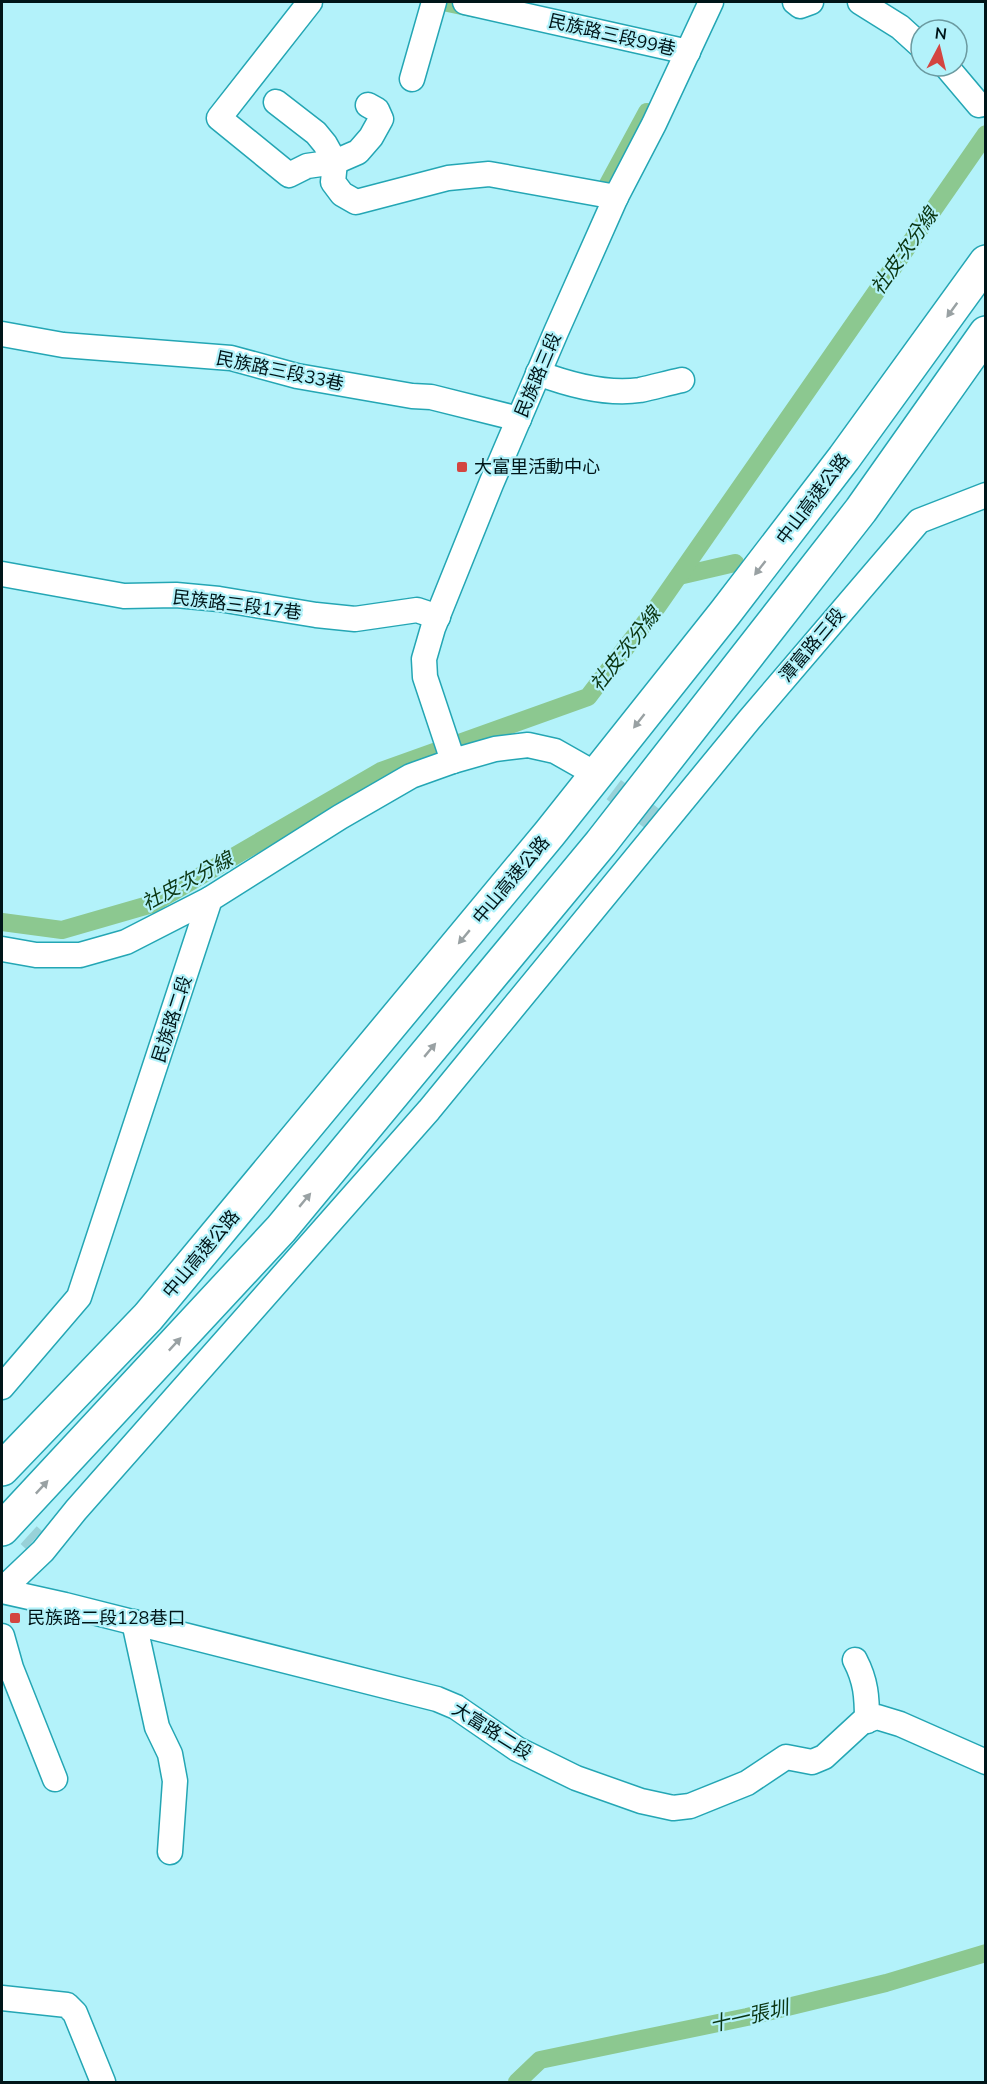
<svg xmlns="http://www.w3.org/2000/svg" width="987" height="2084" font-family="'Nunito Sans','Noto Sans TC',sans-serif">
	<style>
		.lines { fill: none; stroke-linecap: round; stroke-linejoin: round }
		.canal { stroke: #8cc890; stroke-width: 18 }
		.minor-tunnel { stroke: #98d1d8; stroke-width: 24; stroke-dasharray: 24 12; stroke-linecap: butt }
		.minor-casing { stroke: #24a6b4; stroke-width: 27 }
		.highway-casing { stroke: #24a6b4; stroke-width: 36 }
		.minor { stroke: #fff; stroke-width: 24 }
		.highway { stroke: #fff; stroke-width: 33 }
		.oneway { fill: #99a1a3 }
		.poi-dot { fill: #d34540; stroke: #b3f2fa; stroke-width: 2 }
		.labels { text-anchor: middle; stroke-width: 4.5; stroke-linejoin: round; paint-order: stroke }
		.street-label { font-size: 18px; fill: #001518; stroke: #b3f2fa }
		.poi-label { font-size: 18px; fill: #001518; stroke: #b3f2fa; text-anchor: start }
		.water-label { font-size: 20px; font-style: italic; fill: #0b3612; stroke: #b3f2fa }
	</style>
	<rect width="100%" height="100%" fill="#b3f2fa"/>
	<g class="lines">
		<g class="canal">
			<path d="M 443,2 L 476,9"/>
			<path d="M 608,184 L 647,112"/>
			<path d="M 679,576 L 735,563"/>
			<path d="M 2,922 L 62,930 L 152,904 L 381,771 L 588,697 L 657,607 L 986,134"/>
			<path d="M 517,2082 L 540,2060 L 747,2017 L 886,1983 L 986,1953"/>
		</g>
		<g class="minor-tunnel">
			<path d="M 585,768 L 662,826"/>
			<path d="M 2,1511 L 34,1540"/>
		</g>
		<g class="minor-casing">
			<g id="minor">
				<path d="M 310,2 L 219,118 L 289,175 L 307,166 L 335,162 L 358,152 L 371,137 L 381,119 L 377,110 L 368,105"/>
				<path d="M 465,2 L 688,52"/>
				<path d="M 795,2 L 800,6 L 811,2"/>
				<path d="M 860,2 L 900,27 L 921,46"/>
				<path d="M 946,66 L 979,105"/>
				<path d="M 412,79 L 434,2"/>
				<path d="M 276,102 L 316,133 L 325,144 L 335,162 L 333,182 L 342,194 L 356,202 L 448,178 L 489,174 L 616,197"/>
				<path d="M 2,334 L 63,345 L 231,358 L 297,376 L 412,396 L 431,397 L 519,419"/>
				<path d="M 538,373 C 570,385 607,395 640,390 C 654,387 668,383 682,380"/>
				<path d="M 2,574 L 124,596 L 176,595 L 219,599 L 316,615 L 355,619 L 417,610 L 438,617"/>
				<path d="M 453,761 L 425,677 L 424,659 L 433,628 L 491,484 L 556,332 L 616,197 L 654,124 L 711,2"/>
				<path d="M 2,949 L 36,955 L 80,955 L 126,942 L 210,899"/>
				<path d="M 2,1387 L 79,1297 L 210,899 L 340,817 L 411,776 L 453,761 L 495,749 L 528,745 L 555,751 L 585,768"/>
				<path d="M 2,1590 L 43,1551 L 76,1510 L 429,1110 L 749,720 L 919,521 L 986,495"/>
				<path d="M 2,1591 L 65,1605 L 437,1699 L 456,1707 L 517,1749 L 576,1778 L 641,1801 L 673,1808 L 690,1806 L 747,1783 L 786,1757 L 812,1762 L 824,1757 L 862,1722 L 877,1717 L 900,1724 L 986,1762"/>
				<path d="M 134,1622 L 157,1727 L 170,1754 L 175,1781 L 170,1852"/>
				<path d="M 2,1636 L 11,1668 L 55,1779"/>
				<path d="M 855,1660 C 866,1681 867,1697 867,1721"/>
				<path d="M 2,1998 L 67,2005 L 75,2013 L 103,2082"/>
			</g>
		</g>
		<g class="highway-casing">
			<g id="highway">
				<path d="M 2,1469 L 148,1317 L 550,833 L 725,613 L 844,458 L 986,262"/>
				<path d="M 2,1529 L 281,1229 L 601,843 L 861,510 L 986,333"/>
			</g>
		</g>
		<use href="#minor" class="minor"/>
		<use href="#highway" class="highway"/>
	</g>
	<defs><path id="oneway-solid" d="M-6-.8H1V-3.2L6.5 0L1 3.2V.8H-6Z" transform="scale(1.5)"/></defs>
	<g class="oneway">
		<use href="#oneway-solid" transform="translate(952 310) rotate(126)"/>
		<use href="#oneway-solid" transform="translate(760 568) rotate(128)"/>
		<use href="#oneway-solid" transform="translate(639 721) rotate(128)"/>
		<use href="#oneway-solid" transform="translate(464 937) rotate(130)"/>
		<use href="#oneway-solid" transform="translate(430 1050) rotate(-50)"/>
		<use href="#oneway-solid" transform="translate(305 1200) rotate(-50)"/>
		<use href="#oneway-solid" transform="translate(175 1344) rotate(-47)"/>
		<use href="#oneway-solid" transform="translate(42 1487) rotate(-47)"/>
	</g>
	<g class="poi-dot">
		<rect x="456" y="461" width="12" height="12" rx="3"/>
		<rect x="9" y="1612" width="12" height="12" rx="3"/>
	</g>
	<g class="labels">
		<g class="street-label">
			<text transform="translate(612 35) rotate(13)" y="6">民族路三段99巷</text>
			<text transform="translate(280 371) rotate(12)" y="6">民族路三段33巷</text>
			<text transform="translate(538 375) rotate(-67)" y="6">民族路三段</text>
			<text transform="translate(813 499) rotate(-53)" y="6">中山高速公路</text>
			<text transform="translate(237 605) rotate(7)" y="6">民族路三段17巷</text>
			<text transform="translate(812 645) rotate(-50)" y="6">潭富路三段</text>
			<text transform="translate(511 880) rotate(-50)" y="6">中山高速公路</text>
			<text transform="translate(172 1019) rotate(-72)" y="6">民族路二段</text>
			<text transform="translate(201 1254) rotate(-50)" y="6">中山高速公路</text>
			<text transform="translate(492 1731) rotate(32)" y="6">大富路二段</text>
		</g>
		<g class="poi-label">
			<text x="474" y="473">大富里活動中心</text>
			<text x="27" y="1624">民族路二段128巷口</text>
		</g>
		<g class="water-label">
			<text transform="translate(904 251) rotate(-55)" y="7">社皮次分線</text>
			<text transform="translate(625 649) rotate(-52)" y="7">社皮次分線</text>
			<text transform="translate(187 881) rotate(-28)" y="7">社皮次分線</text>
			<text transform="translate(749 2016) rotate(-13)" y="7">十一張圳</text>
		</g>
	</g>
	<rect width="987" height="2084" fill="none" stroke="#001518" stroke-width="6"/>
	<g transform="translate(939 48) rotate(7)"><circle r="28" fill="#b3f2fa" stroke="#6b9aa0" stroke-width="1.5"/>
	<path d="M0-4.5L10 22L0 15L-10 22Z" fill="#d34540"/>
	<text y="-9" font-size="16" font-weight="bold" text-anchor="middle" fill="#001518">N</text>
	</g>
</svg>
